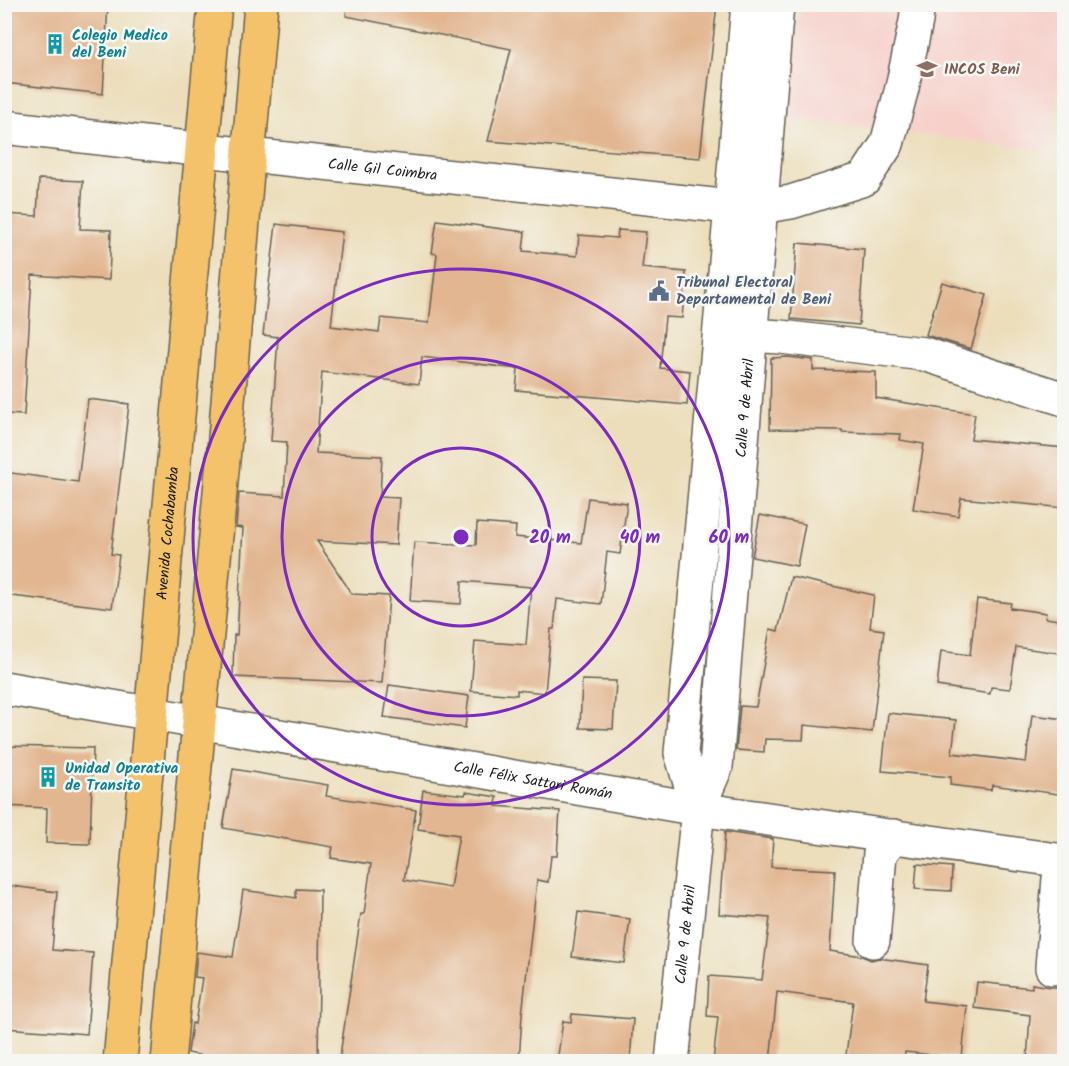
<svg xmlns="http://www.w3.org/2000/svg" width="1069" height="1066" font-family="Kalam,sans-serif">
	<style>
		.built { fill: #f7d0ca }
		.building { fill: #e2b690 }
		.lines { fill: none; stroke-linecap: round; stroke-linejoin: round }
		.minor-casing { stroke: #656054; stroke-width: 36 }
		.major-casing { stroke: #656054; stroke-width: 36 }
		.minor { stroke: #fff; stroke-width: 33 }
		.major { stroke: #f4c26a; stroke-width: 33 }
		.ring { fill: none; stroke: #7b2cbf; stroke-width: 3 }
		.labels { text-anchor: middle; stroke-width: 5; stroke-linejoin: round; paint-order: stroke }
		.culture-label { font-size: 15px; font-weight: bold; fill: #0d838f; stroke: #f6f6f2; text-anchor: start }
		.education-label { font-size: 15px; font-weight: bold; fill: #785e54; stroke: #f6f6f2; text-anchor: start }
		.street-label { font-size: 15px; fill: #1c1c1c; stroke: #f6f6f2 }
		.service-label { font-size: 15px; font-weight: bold; fill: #4e5e75; stroke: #f6f6f2; text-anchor: start }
		.centre { fill: #7b2cbf; stroke: #f6f6f2; stroke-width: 3 }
		.ring-label { font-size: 18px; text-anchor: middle; font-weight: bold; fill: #7b2cbf; stroke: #f6f6f2; stroke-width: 5; stroke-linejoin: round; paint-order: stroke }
	</style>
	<rect width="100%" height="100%" fill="#f6f6f2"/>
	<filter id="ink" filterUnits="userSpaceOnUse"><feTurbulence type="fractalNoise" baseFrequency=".0167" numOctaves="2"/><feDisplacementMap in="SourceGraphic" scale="12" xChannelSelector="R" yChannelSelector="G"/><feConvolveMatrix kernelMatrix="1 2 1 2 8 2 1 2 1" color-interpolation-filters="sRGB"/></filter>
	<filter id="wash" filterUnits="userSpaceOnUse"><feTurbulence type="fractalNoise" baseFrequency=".008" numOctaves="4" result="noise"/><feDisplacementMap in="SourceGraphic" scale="24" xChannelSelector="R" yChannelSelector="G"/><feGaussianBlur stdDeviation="1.35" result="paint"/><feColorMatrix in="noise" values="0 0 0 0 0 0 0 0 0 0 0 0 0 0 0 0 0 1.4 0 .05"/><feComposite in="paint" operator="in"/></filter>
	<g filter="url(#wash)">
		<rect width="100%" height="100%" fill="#ecdebb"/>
		<path class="built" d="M 801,5 L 1064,5 L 1064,21 L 1051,151 L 790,118 Z"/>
		<g id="blocks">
			<g class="building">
				<path d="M 4,4 L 108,4 L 103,94 L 4,83 Z"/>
				<path d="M 347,4 L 717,4 L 700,158 L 488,141 L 511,49 L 346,16 Z"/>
				<path d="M 39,179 L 83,181 L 80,229 L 111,230 L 109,280 L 32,275 L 24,415 L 4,414 L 4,214 L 37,216 Z"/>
				<path d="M 437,220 L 525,232 L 523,251 L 577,256 L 579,235 L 617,238 L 618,230 L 646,232 L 642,268 L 686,272 L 682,318 L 665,317 L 660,368 L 690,371 L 687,405 L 516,390 L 518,369 L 422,357 L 419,384 L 322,372 L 316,453 L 382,456 L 380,497 L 399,498 L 396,545 L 317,541 L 352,594 L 389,596 L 382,683 L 233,677 L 234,635 L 237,635 L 243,528 L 236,527 L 239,493 L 284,496 L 287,442 L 271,441 L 278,337 L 263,335 L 276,224 L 342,232 L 331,326 L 379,332 L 381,318 L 429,323 L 437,254 L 432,253 Z"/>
				<path d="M 797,243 L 864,249 L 859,325 L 791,319 Z"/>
				<path d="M 942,282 L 987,295 L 971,349 L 926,335 Z"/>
				<path d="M 788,357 L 813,360 L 813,370 L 876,372 L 876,398 L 975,414 L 971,439 L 1065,448 L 1065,508 L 961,498 L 958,516 L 913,509 L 924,444 L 900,440 L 901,434 L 842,432 L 842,430 L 770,429 L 771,358 Z"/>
				<path d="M 88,399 L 129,404 L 111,554 L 119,555 L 112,608 L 4,595 L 4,472 L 78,482 Z"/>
				<path d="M 588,498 L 627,503 L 620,554 L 607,552 L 601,604 L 557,599 L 554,629 L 551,629 L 545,693 L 517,690 L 517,695 L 471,691 L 475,641 L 526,645 L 531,587 L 462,581 L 461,604 L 410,601 L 414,542 L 476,545 L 477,523 L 516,526 L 515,537 L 581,543 Z"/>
				<path d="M 760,515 L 805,524 L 797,566 L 752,557 Z"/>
				<path d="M 791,577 L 874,595 L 870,628 L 884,630 L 872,732 L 804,725 L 803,740 L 765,739 L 764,752 L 736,750 L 740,706 L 756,707 L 770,629 L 778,631 Z"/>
				<path d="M 977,599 L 1011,603 L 1010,608 L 1046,613 L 1045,618 L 1065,621 L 1065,654 L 1016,647 L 1010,689 L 991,687 L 990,694 L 937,686 L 941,651 L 970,655 Z"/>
				<path d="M 582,680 L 616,681 L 613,729 L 580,728 Z"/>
				<path d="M 389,685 L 469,696 L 465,728 L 384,717 Z"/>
				<path d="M 888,713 L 956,720 L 952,753 L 1026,762 L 1032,715 L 1065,719 L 1065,795 L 992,785 L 991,790 L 950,785 L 951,777 L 882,771 Z"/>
				<path d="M 4,746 L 93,748 L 90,844 L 46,843 L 47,808 L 4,806 Z"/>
				<path d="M 233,769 L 328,785 L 326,796 L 416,810 L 404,880 L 450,888 L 459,835 L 418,829 L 423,790 L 465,795 L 466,792 L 497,797 L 496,806 L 560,811 L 557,856 L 551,856 L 548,882 L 537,880 L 522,1015 L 519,1062 L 339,1062 L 361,914 L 364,914 L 371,864 L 331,858 L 333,847 L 223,828 Z"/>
				<path d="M 725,832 L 773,839 L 771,867 L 835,870 L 830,951 L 862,956 L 871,960 L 879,958 L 928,965 L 923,1001 L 967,1006 L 962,1058 L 905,1052 L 904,1062 L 845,1062 L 853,1002 L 777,992 L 770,1062 L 713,1062 L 718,1017 L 707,1016 L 709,976 L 762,980 L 770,918 L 719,914 Z"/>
				<path d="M 917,864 L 952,867 L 951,891 L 915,889 Z"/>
				<path d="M 4,885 L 57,892 L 52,950 L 93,953 L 87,1034 L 4,1028 Z"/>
				<path d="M 296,889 L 320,890 L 318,1062 L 198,1062 L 199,1055 L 188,1053 L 192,1023 L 195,1024 L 202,978 L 195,977 L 197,952 L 233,957 L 243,890 L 296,898 Z"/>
				<path d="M 578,912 L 630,919 L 624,963 L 572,957 Z"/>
				<path d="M 977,982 L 1032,988 L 1032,984 L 1051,987 L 1065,987 L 1065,1062 L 1027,1062 L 1030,1015 L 974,1008 Z"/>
				<path d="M 572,1014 L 633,1019 L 630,1062 L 557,1062 L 563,1021 L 571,1022 Z"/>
			</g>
		</g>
	</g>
	<g filter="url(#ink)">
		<use href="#blocks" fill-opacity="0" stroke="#656054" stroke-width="1.5"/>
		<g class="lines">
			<g class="minor-casing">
				<g id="minor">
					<path id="s1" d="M 4,127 L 249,155 L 731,207 L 760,207 L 791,202 L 864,179 L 887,144 L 902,88 L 916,21 L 918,4"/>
					<path d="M 749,335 L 781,337 L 924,354 L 1064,399"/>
					<path id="s2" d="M 4,688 L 698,809 L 1064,861"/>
					<path d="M 698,809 L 681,753 L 731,207 L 748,4"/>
					<path d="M 873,941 L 880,853 L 894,836"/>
					<path d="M 1052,968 L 1059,878 L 1064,871"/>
					<path id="s3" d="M 672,1062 L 698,809 L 716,767 L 777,4"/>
				</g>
			</g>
			<g class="major-casing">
				<g id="major">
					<path id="s4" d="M 120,1062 L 215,4"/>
					<path d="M 168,1062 L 225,438 L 261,4"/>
				</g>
			</g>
			<use href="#minor" class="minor"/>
			<use href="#major" class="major"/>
		</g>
	</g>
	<g class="ring">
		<circle cx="461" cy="537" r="89"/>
		<circle cx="461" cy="537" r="179"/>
		<circle cx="461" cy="537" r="268"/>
	</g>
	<defs>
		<g id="building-bare" transform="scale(1.62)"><path d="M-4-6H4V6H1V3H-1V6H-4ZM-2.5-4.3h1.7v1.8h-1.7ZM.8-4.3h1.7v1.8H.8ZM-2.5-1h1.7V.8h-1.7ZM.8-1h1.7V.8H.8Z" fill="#0f9aa8" stroke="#f6f6f2" stroke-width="2.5" paint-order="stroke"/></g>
		<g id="school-bare" transform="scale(1.62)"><path d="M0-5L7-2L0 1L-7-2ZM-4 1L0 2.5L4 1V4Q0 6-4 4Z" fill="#8d6e63" stroke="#f6f6f2" stroke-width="2.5" paint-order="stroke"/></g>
		<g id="civic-bare" transform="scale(1.62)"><path d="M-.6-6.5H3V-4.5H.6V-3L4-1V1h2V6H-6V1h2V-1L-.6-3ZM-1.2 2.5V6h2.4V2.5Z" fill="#5c6f8a" stroke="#f6f6f2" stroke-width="2.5" paint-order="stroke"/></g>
	</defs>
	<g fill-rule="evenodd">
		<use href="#building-bare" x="55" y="44"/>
		<use href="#school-bare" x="927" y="69"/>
		<use href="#civic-bare" x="659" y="291"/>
		<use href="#building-bare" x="48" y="777"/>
	</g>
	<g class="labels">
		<g class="culture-label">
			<text x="72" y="40">Colegio Medico<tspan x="72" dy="17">del Beni</tspan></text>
			<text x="65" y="773">Unidad Operativa<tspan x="65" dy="17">de Transito</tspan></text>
		</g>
		<g class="education-label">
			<text x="944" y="74">INCOS Beni</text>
		</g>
		<g class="street-label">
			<text dy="5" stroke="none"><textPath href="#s1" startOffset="381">Calle Gil Coimbra</textPath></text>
			<text dy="5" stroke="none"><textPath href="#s3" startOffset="660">Calle 9 de Abril</textPath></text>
			<text dy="5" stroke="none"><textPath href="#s4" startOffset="531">Avenida Cochabamba</textPath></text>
			<text dy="5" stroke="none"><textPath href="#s2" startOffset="537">Calle Félix Sattori Román</textPath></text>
			<text dy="5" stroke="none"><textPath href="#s3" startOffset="128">Calle 9 de Abril</textPath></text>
		</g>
		<g class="service-label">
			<text x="676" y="287">Tribunal Electoral<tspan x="676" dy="17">Departamental de Beni</tspan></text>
		</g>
	</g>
	<circle cx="461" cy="537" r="9" class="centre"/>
	<g class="ring-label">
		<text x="550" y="543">20 m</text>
		<text x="640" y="543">40 m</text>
		<text x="729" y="543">60 m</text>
	</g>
	<rect width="1069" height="1066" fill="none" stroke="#f6f6f2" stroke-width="24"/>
</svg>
